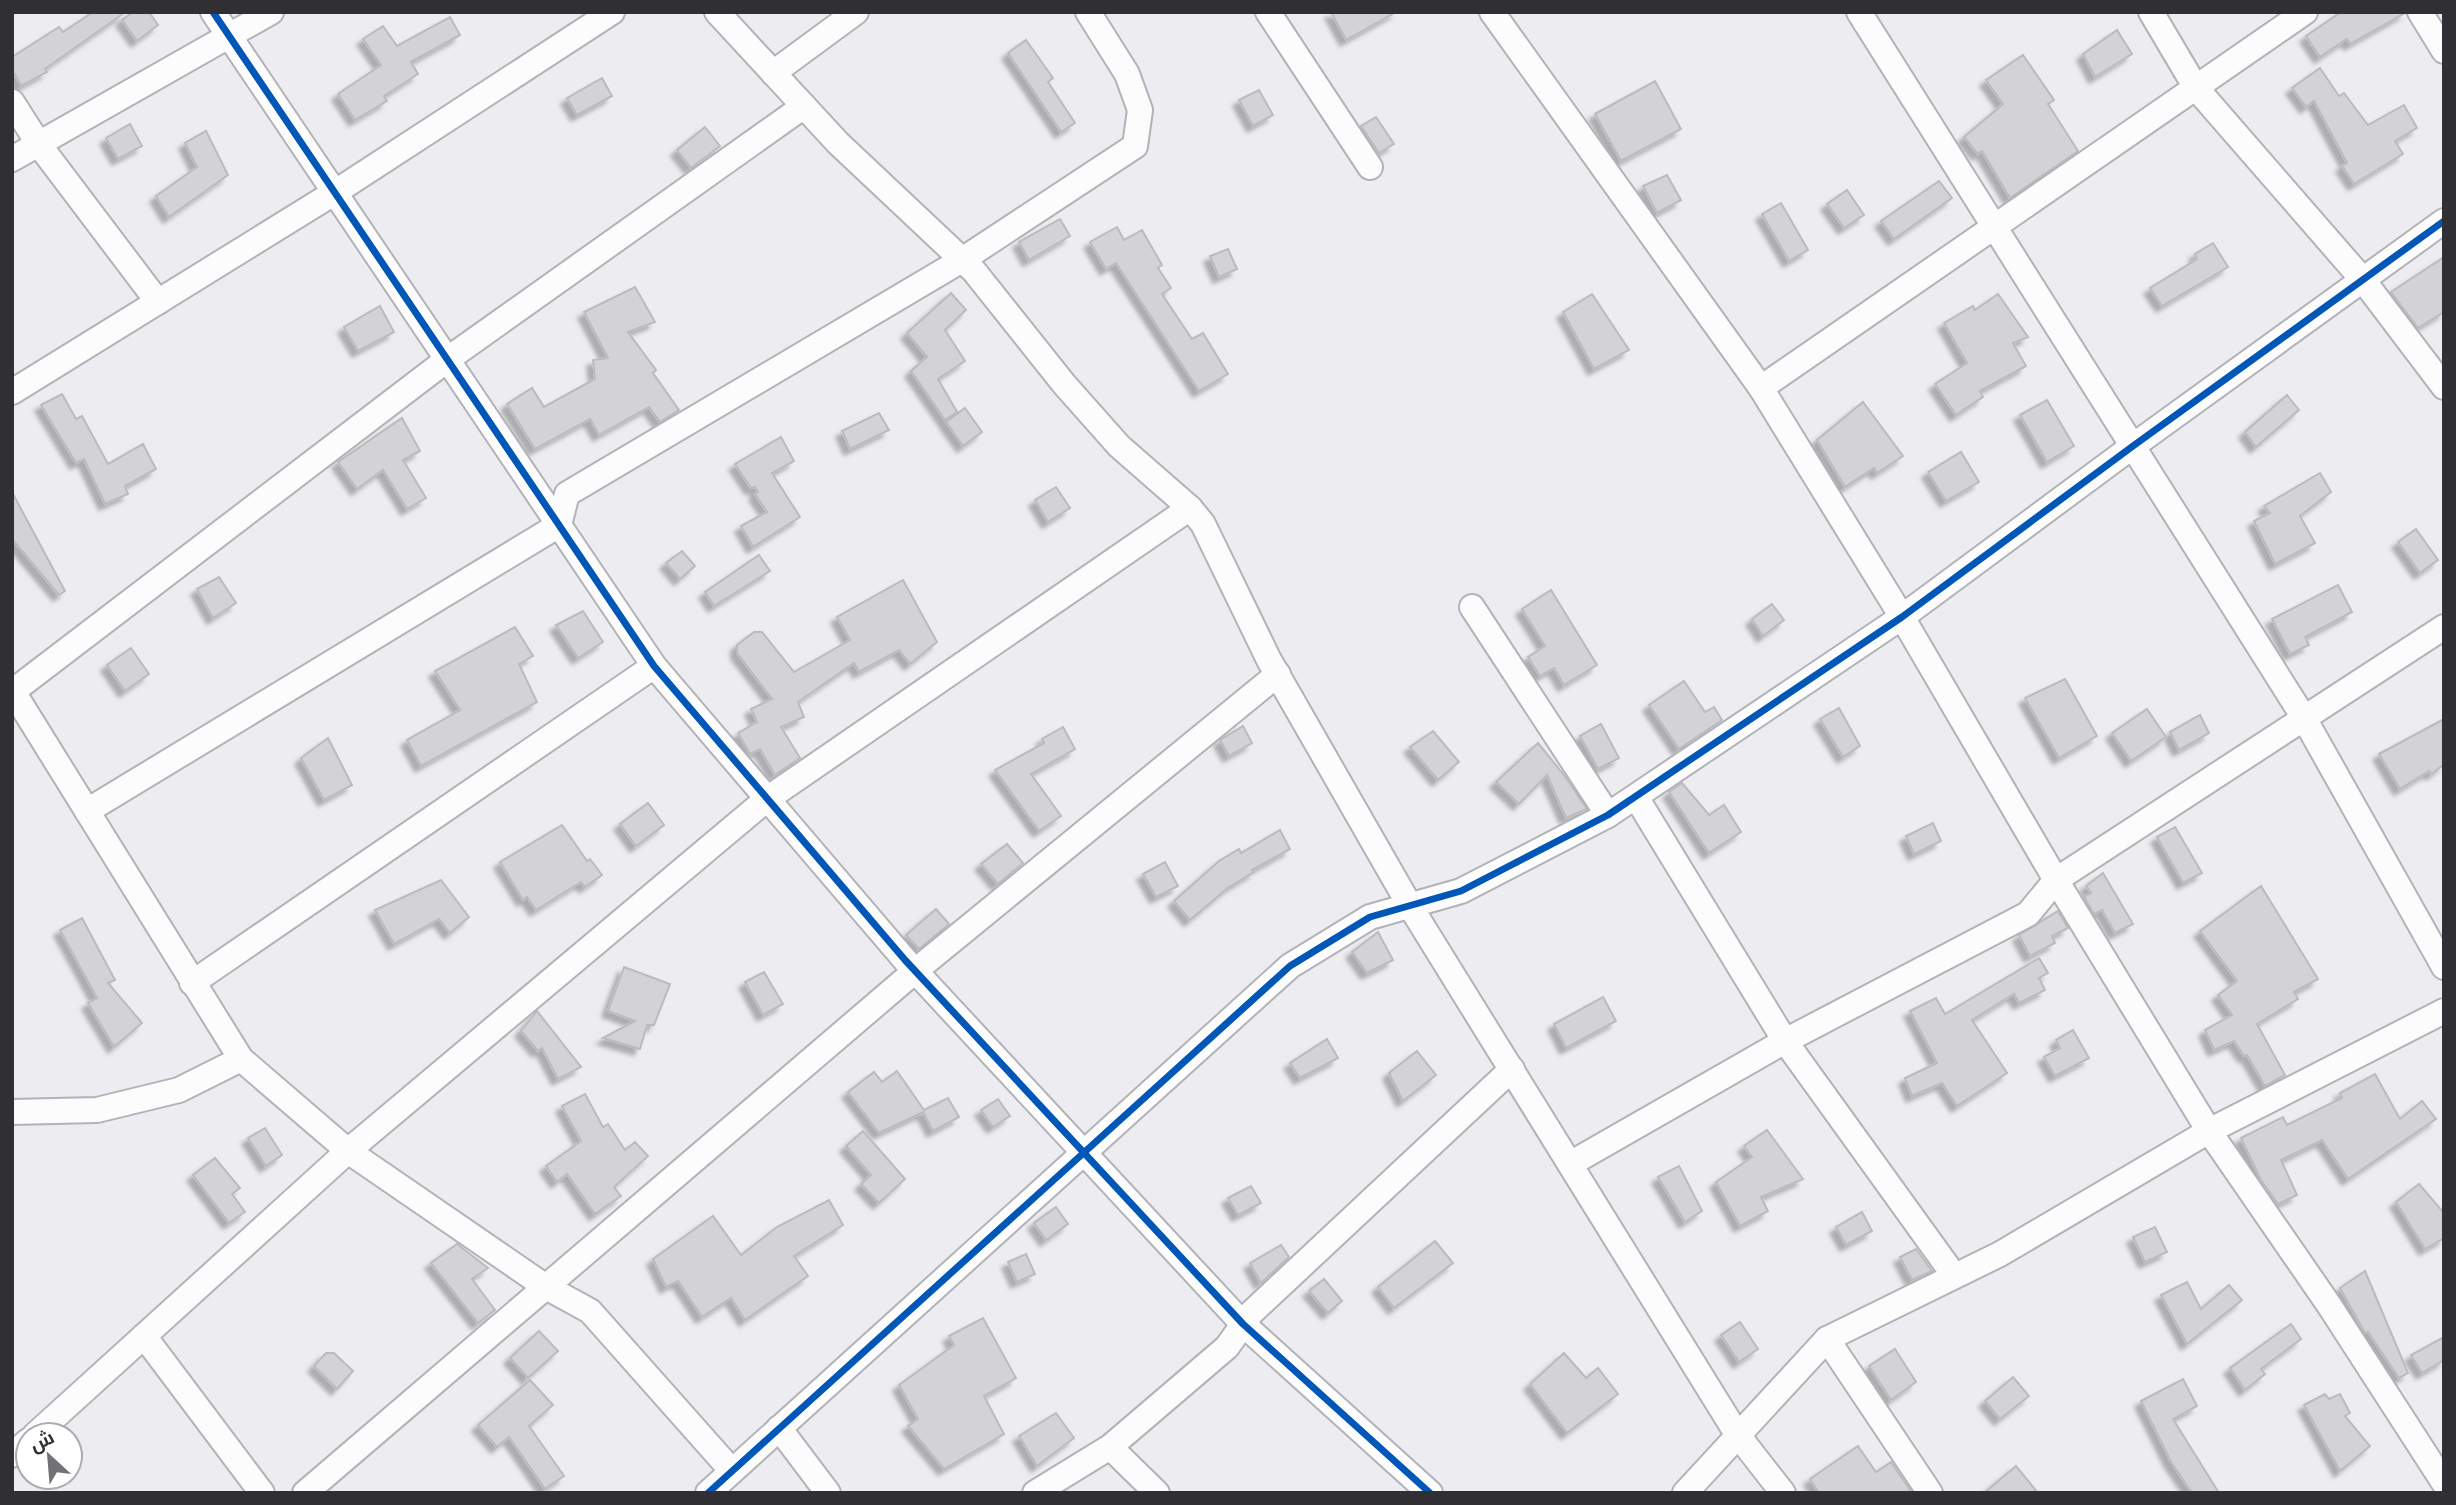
<svg xmlns="http://www.w3.org/2000/svg" width="2456" height="1505" font-family="'Public Sans',Cairo,sans-serif">
	<style>
		.building { fill: #d3d2d6; stroke: #bcbabe; stroke-width: 2; filter: url(#shadow) }
		.lines { fill: none; stroke-linecap: round; stroke-linejoin: round }
		.minor-casing { stroke: #b3b2b7; stroke-width: 28 }
		.minor { stroke: #fcfcfd; stroke-width: 24 }
		.cycleway-casing { stroke: #fff; stroke-width: 11 }
		.cycleway { stroke: #0057b8; stroke-width: 7 }
	</style>
	<defs>
		<filter id="shadow"><feDropShadow dx="-6" dy="6" stdDeviation="2" flood-color="#0004"/></filter>
	</defs>
	<rect width="100%" height="100%" fill="#ececf1"/>
	<g class="building">
		<path d="M 93,12 L 124,13 L 45,69 L 47,72 L 21,86 L 12,69 L 12,57 L 59,27 L 63,32 Z"/>
		<path d="M 133,12 L 149,12 L 158,25 L 137,41 L 122,20 Z"/>
		<path d="M 1331,12 L 1396,12 L 1346,40 Z"/>
		<path d="M 2341,12 L 2405,12 L 2405,13 L 2350,44 L 2347,39 L 2320,57 L 2306,36 Z"/>
		<path d="M 450,17 L 460,35 L 411,62 L 418,74 L 384,96 L 387,101 L 355,120 L 338,94 L 381,65 L 363,39 L 383,26 L 397,46 Z"/>
		<path d="M 2117,30 L 2132,54 L 2095,77 L 2083,54 Z"/>
		<path d="M 1026,40 L 1053,78 L 1048,82 L 1075,123 L 1061,132 L 1008,53 Z"/>
		<path d="M 2023,55 L 2054,100 L 2048,104 L 2078,151 L 2010,198 L 1982,151 L 1978,154 L 1964,137 L 2003,104 L 1986,80 Z"/>
		<path d="M 2320,68 L 2339,96 L 2344,93 L 2368,125 L 2404,105 L 2417,128 L 2395,141 L 2403,154 L 2354,184 L 2342,166 L 2347,163 L 2314,101 L 2306,107 L 2292,88 Z"/>
		<path d="M 602,78 L 612,96 L 577,115 L 567,98 Z"/>
		<path d="M 1655,81 L 1681,129 L 1621,161 L 1595,114 Z"/>
		<path d="M 1259,90 L 1273,115 L 1253,126 L 1239,100 Z"/>
		<path d="M 1376,117 L 1394,144 L 1379,153 L 1361,126 Z"/>
		<path d="M 130,124 L 142,146 L 118,159 L 106,138 Z"/>
		<path d="M 705,127 L 720,146 L 691,168 L 677,150 Z"/>
		<path d="M 206,131 L 228,175 L 169,217 L 156,196 L 197,167 L 185,143 Z"/>
		<path d="M 1667,175 L 1681,200 L 1657,213 L 1643,186 Z"/>
		<path d="M 1939,181 L 1952,198 L 1894,239 L 1881,221 Z"/>
		<path d="M 1847,190 L 1864,215 L 1844,228 L 1827,204 Z"/>
		<path d="M 1781,203 L 1808,250 L 1789,261 L 1762,214 Z"/>
		<path d="M 1060,219 L 1070,236 L 1029,260 L 1019,242 Z"/>
		<path d="M 1117,227 L 1124,240 L 1142,230 L 1162,265 L 1158,268 L 1171,288 L 1162,294 L 1192,339 L 1203,333 L 1228,374 L 1199,391 L 1116,263 L 1106,269 L 1090,242 Z"/>
		<path d="M 2213,243 L 2228,267 L 2162,306 L 2150,288 L 2197,259 L 2195,254 Z"/>
		<path d="M 1228,249 L 1237,269 L 1219,277 L 1210,256 Z"/>
		<path d="M 2444,257 L 2444,312 L 2418,328 L 2391,292 Z"/>
		<path d="M 635,287 L 655,322 L 628,332 L 656,370 L 653,373 L 679,410 L 660,422 L 649,407 L 599,435 L 590,419 L 535,449 L 507,404 L 532,388 L 544,407 L 595,379 L 593,360 L 608,358 L 584,312 Z"/>
		<path d="M 951,293 L 966,310 L 945,330 L 965,361 L 938,379 L 957,412 L 945,420 L 911,371 L 927,357 L 907,333 Z"/>
		<path d="M 1592,294 L 1629,350 L 1594,369 L 1563,312 Z"/>
		<path d="M 1998,294 L 2028,337 L 2013,343 L 2026,366 L 1980,391 L 1983,397 L 1956,415 L 1935,384 L 1967,363 L 1944,323 L 1973,306 L 1975,310 Z"/>
		<path d="M 380,306 L 394,332 L 358,351 L 344,327 Z"/>
		<path d="M 62,394 L 76,419 L 82,416 L 108,464 L 143,444 L 156,469 L 125,486 L 128,494 L 105,504 L 84,459 L 76,463 L 41,405 Z"/>
		<path d="M 2287,395 L 2299,410 L 2256,447 L 2245,432 Z"/>
		<path d="M 2047,400 L 2074,446 L 2047,462 L 2020,415 Z"/>
		<path d="M 1863,402 L 1903,456 L 1877,473 L 1874,468 L 1845,487 L 1817,440 Z"/>
		<path d="M 965,408 L 982,432 L 963,446 L 946,422 Z"/>
		<path d="M 879,413 L 889,430 L 850,449 L 842,431 Z"/>
		<path d="M 402,418 L 420,451 L 403,460 L 426,498 L 407,509 L 383,470 L 357,489 L 338,462 Z"/>
		<path d="M 781,437 L 794,461 L 772,473 L 800,517 L 753,547 L 741,526 L 767,512 L 755,494 L 758,492 L 755,487 L 751,488 L 735,464 Z"/>
		<path d="M 1961,452 L 1979,482 L 1946,501 L 1928,472 Z"/>
		<path d="M 2320,473 L 2331,492 L 2300,516 L 2315,543 L 2275,564 L 2254,521 L 2270,513 L 2264,506 Z"/>
		<path d="M 1056,487 L 1070,508 L 1048,522 L 1035,500 Z"/>
		<path d="M 12,492 L 65,591 L 59,595 L 12,539 Z"/>
		<path d="M 2416,529 L 2438,560 L 2420,573 L 2398,542 Z"/>
		<path d="M 682,551 L 695,566 L 680,579 L 666,563 Z"/>
		<path d="M 759,555 L 770,571 L 714,606 L 705,592 Z"/>
		<path d="M 219,577 L 236,603 L 213,618 L 197,589 Z"/>
		<path d="M 903,580 L 937,642 L 910,664 L 899,650 L 859,672 L 854,663 L 798,702 L 804,717 L 781,727 L 800,758 L 775,775 L 760,749 L 750,754 L 738,733 L 757,722 L 751,709 L 772,699 L 737,653 L 737,645 L 754,632 L 762,632 L 794,672 L 850,640 L 837,617 Z"/>
		<path d="M 2338,585 L 2352,612 L 2305,637 L 2309,645 L 2290,654 L 2272,619 Z"/>
		<path d="M 1551,590 L 1597,665 L 1564,685 L 1554,668 L 1540,676 L 1528,657 L 1545,646 L 1522,609 Z"/>
		<path d="M 1772,604 L 1784,620 L 1763,636 L 1752,619 Z"/>
		<path d="M 583,611 L 603,642 L 578,658 L 556,625 Z"/>
		<path d="M 515,627 L 533,656 L 519,664 L 537,702 L 421,766 L 407,740 L 460,710 L 435,671 Z"/>
		<path d="M 131,648 L 149,674 L 125,691 L 107,665 Z"/>
		<path d="M 2065,679 L 2097,736 L 2059,758 L 2025,698 Z"/>
		<path d="M 1684,681 L 1705,712 L 1714,707 L 1722,720 L 1679,749 L 1649,705 Z"/>
		<path d="M 1839,708 L 1860,746 L 1843,757 L 1820,719 Z"/>
		<path d="M 2147,709 L 2166,737 L 2131,761 L 2112,733 Z"/>
		<path d="M 2200,715 L 2209,733 L 2179,750 L 2170,732 Z"/>
		<path d="M 2444,719 L 2444,764 L 2432,774 L 2429,771 L 2400,789 L 2379,754 Z"/>
		<path d="M 1601,724 L 1619,758 L 1598,769 L 1580,736 Z"/>
		<path d="M 1243,726 L 1252,743 L 1229,756 L 1220,740 Z"/>
		<path d="M 1063,727 L 1075,749 L 1031,774 L 1061,816 L 1039,831 L 995,770 L 1044,743 L 1042,739 Z"/>
		<path d="M 1433,731 L 1459,762 L 1438,780 L 1410,747 Z"/>
		<path d="M 328,738 L 352,785 L 324,800 L 301,758 Z"/>
		<path d="M 1538,743 L 1564,775 L 1587,809 L 1566,818 L 1547,775 L 1519,804 L 1496,782 Z"/>
		<path d="M 1682,783 L 1709,815 L 1724,805 L 1741,832 L 1709,853 L 1669,792 Z"/>
		<path d="M 648,803 L 664,825 L 636,846 L 620,824 Z"/>
		<path d="M 1933,823 L 1941,841 L 1914,854 L 1906,836 Z"/>
		<path d="M 562,825 L 587,861 L 590,859 L 602,875 L 585,887 L 581,882 L 536,910 L 527,897 L 523,900 L 500,862 Z"/>
		<path d="M 2175,827 L 2202,873 L 2183,883 L 2157,837 Z"/>
		<path d="M 1280,830 L 1290,849 L 1252,870 L 1254,872 L 1229,887 L 1190,920 L 1174,901 L 1219,861 L 1239,849 L 1241,853 Z"/>
		<path d="M 1007,844 L 1023,863 L 998,884 L 981,864 Z"/>
		<path d="M 1165,862 L 1178,886 L 1156,897 L 1143,874 Z"/>
		<path d="M 2103,873 L 2133,924 L 2115,933 L 2102,910 L 2094,914 L 2084,897 L 2091,893 L 2086,886 Z"/>
		<path d="M 441,880 L 469,917 L 450,933 L 439,919 L 394,944 L 375,910 Z"/>
		<path d="M 2261,886 L 2318,979 L 2294,992 L 2298,999 L 2257,1024 L 2285,1075 L 2265,1086 L 2247,1055 L 2244,1056 L 2234,1041 L 2214,1050 L 2205,1030 L 2232,1015 L 2218,995 L 2237,981 L 2200,931 Z"/>
		<path d="M 936,909 L 949,924 L 919,949 L 906,935 Z"/>
		<path d="M 2058,911 L 2068,928 L 2052,936 L 2055,943 L 2030,956 L 2019,935 Z"/>
		<path d="M 82,918 L 115,980 L 108,983 L 142,1023 L 114,1047 L 88,1003 L 97,998 L 60,930 Z"/>
		<path d="M 1378,932 L 1393,960 L 1367,973 L 1352,952 Z"/>
		<path d="M 2039,958 L 2048,973 L 2039,978 L 2045,990 L 2019,1003 L 2014,994 L 1972,1020 L 2007,1073 L 1957,1106 L 1942,1083 L 1912,1096 L 1905,1078 L 1937,1063 L 1910,1011 L 1936,998 L 1945,1014 Z"/>
		<path d="M 624,967 L 670,984 L 654,1025 L 647,1025 L 640,1049 L 603,1038 L 635,1021 L 608,1011 Z"/>
		<path d="M 764,972 L 783,1004 L 763,1015 L 745,982 Z"/>
		<path d="M 1603,997 L 1616,1021 L 1566,1048 L 1554,1024 Z"/>
		<path d="M 537,1011 L 581,1067 L 558,1079 L 542,1048 L 538,1051 L 521,1031 Z"/>
		<path d="M 2073,1030 L 2089,1058 L 2055,1076 L 2044,1057 L 2060,1048 L 2056,1040 Z"/>
		<path d="M 1327,1039 L 1338,1058 L 1300,1078 L 1290,1063 Z"/>
		<path d="M 1417,1051 L 1436,1075 L 1403,1101 L 1389,1073 Z"/>
		<path d="M 897,1071 L 924,1110 L 948,1098 L 959,1117 L 933,1131 L 923,1112 L 879,1133 L 848,1092 L 874,1072 L 882,1082 Z"/>
		<path d="M 2375,1074 L 2400,1119 L 2422,1101 L 2436,1119 L 2348,1179 L 2322,1140 L 2281,1160 L 2297,1195 L 2278,1204 L 2261,1180 L 2241,1138 L 2283,1117 L 2287,1125 L 2342,1098 L 2340,1093 Z"/>
		<path d="M 585,1094 L 603,1127 L 608,1124 L 625,1150 L 635,1142 L 648,1156 L 614,1187 L 621,1196 L 595,1214 L 567,1174 L 557,1182 L 546,1166 L 581,1141 L 562,1106 Z"/>
		<path d="M 998,1099 L 1010,1116 L 993,1127 L 981,1110 Z"/>
		<path d="M 265,1128 L 282,1155 L 266,1166 L 248,1138 Z"/>
		<path d="M 1767,1130 L 1803,1179 L 1761,1197 L 1768,1211 L 1740,1226 L 1716,1182 L 1752,1157 L 1744,1146 Z"/>
		<path d="M 863,1131 L 905,1179 L 879,1203 L 861,1184 L 871,1175 L 846,1146 Z"/>
		<path d="M 215,1158 L 240,1188 L 232,1194 L 245,1212 L 229,1223 L 193,1175 Z"/>
		<path d="M 1679,1166 L 1702,1211 L 1685,1222 L 1658,1177 Z"/>
		<path d="M 2419,1184 L 2444,1213 L 2444,1238 L 2425,1249 L 2396,1202 Z"/>
		<path d="M 1251,1186 L 1261,1203 L 1238,1215 L 1228,1198 Z"/>
		<path d="M 829,1200 L 843,1225 L 794,1256 L 808,1276 L 745,1320 L 731,1298 L 702,1317 L 678,1281 L 666,1287 L 653,1259 L 713,1216 L 741,1255 L 777,1227 Z"/>
		<path d="M 1056,1207 L 1068,1224 L 1046,1240 L 1034,1223 Z"/>
		<path d="M 1862,1212 L 1872,1231 L 1846,1245 L 1836,1227 Z"/>
		<path d="M 2155,1227 L 2167,1252 L 2145,1262 L 2133,1237 Z"/>
		<path d="M 1435,1241 L 1453,1263 L 1394,1308 L 1378,1287 Z"/>
		<path d="M 457,1244 L 488,1268 L 472,1279 L 495,1310 L 478,1323 L 431,1263 Z"/>
		<path d="M 1281,1245 L 1289,1257 L 1261,1283 L 1250,1263 Z"/>
		<path d="M 1916,1249 L 1932,1271 L 1912,1280 L 1900,1257 Z"/>
		<path d="M 1026,1254 L 1035,1274 L 1017,1282 L 1008,1262 Z"/>
		<path d="M 2365,1271 L 2408,1373 L 2399,1378 L 2368,1332 L 2365,1333 L 2340,1288 Z"/>
		<path d="M 1324,1279 L 1342,1301 L 1328,1313 L 1309,1291 Z"/>
		<path d="M 2187,1282 L 2201,1309 L 2229,1285 L 2242,1300 L 2187,1344 L 2161,1295 Z"/>
		<path d="M 983,1318 L 1016,1378 L 984,1396 L 1004,1434 L 944,1469 L 908,1426 L 918,1419 L 899,1385 L 954,1345 L 949,1336 Z"/>
		<path d="M 1740,1322 L 1758,1349 L 1739,1362 L 1721,1335 Z"/>
		<path d="M 2291,1324 L 2301,1339 L 2261,1369 L 2265,1374 L 2245,1390 L 2230,1368 Z"/>
		<path d="M 539,1331 L 558,1351 L 528,1378 L 510,1358 Z"/>
		<path d="M 2444,1337 L 2444,1360 L 2422,1373 L 2411,1355 Z"/>
		<path d="M 1895,1349 L 1916,1382 L 1891,1400 L 1869,1366 Z"/>
		<path d="M 326,1353 L 334,1353 L 353,1371 L 337,1389 L 314,1366 Z"/>
		<path d="M 1564,1353 L 1586,1378 L 1598,1368 L 1618,1394 L 1567,1433 L 1530,1384 Z"/>
		<path d="M 2013,1377 L 2029,1396 L 2000,1419 L 1985,1401 Z"/>
		<path d="M 2183,1379 L 2197,1406 L 2173,1419 L 2219,1493 L 2192,1493 L 2171,1462 L 2141,1401 Z"/>
		<path d="M 530,1380 L 553,1405 L 529,1426 L 564,1476 L 545,1489 L 509,1437 L 497,1447 L 478,1425 Z"/>
		<path d="M 2325,1394 L 2329,1399 L 2340,1394 L 2350,1413 L 2345,1416 L 2370,1446 L 2340,1471 L 2304,1405 Z"/>
		<path d="M 1056,1413 L 1074,1438 L 1037,1466 L 1019,1436 Z"/>
		<path d="M 1858,1446 L 1876,1472 L 1891,1462 L 1912,1493 L 1819,1493 L 1810,1479 Z"/>
		<path d="M 2016,1466 L 2038,1493 L 1984,1493 Z"/>
	</g>
	<g class="lines">
		<g class="minor-casing">
			<g id="minor">
				<path d="M 213,12 L 654,666 L 905,960 L 1243,1324 L 1430,1493"/>
				<path d="M 717,12 L 838,143 L 974,271 L 1064,384 L 1119,446 L 1190,508 L 1203,524 L 1269,660 L 1410,906 L 1737,1434 L 1783,1493"/>
				<path d="M 1268,12 L 1370,167"/>
				<path d="M 1492,12 L 1761,388 L 1902,617 L 2056,880 L 2209,1131 L 2329,1305 L 2444,1483"/>
				<path d="M 1859,12 L 2304,718 L 2444,967"/>
				<path d="M 2151,12 L 2196,88 L 2363,280 L 2444,387"/>
				<path d="M 2420,12 L 2444,51"/>
				<path d="M 773,73 L 856,12"/>
				<path d="M 12,102 L 40,146 L 158,302"/>
				<path d="M 12,159 L 271,12"/>
				<path d="M 1761,388 L 2305,12"/>
				<path d="M 12,392 L 337,191 L 612,12"/>
				<path d="M 1472,607 L 1608,815"/>
				<path d="M 12,690 L 241,1059 L 348,1151 L 546,1287 L 590,1311 L 732,1471"/>
				<path d="M 12,692 L 448,359 L 804,106"/>
				<path d="M 1636,797 L 1785,1041 L 1953,1274"/>
				<path d="M 87,811 L 559,525 L 567,494 L 962,260 L 1135,146 L 1140,110 L 1127,74 L 1088,12"/>
				<path d="M 192,983 L 654,666"/>
				<path d="M 12,1112 L 97,1110 L 179,1090 L 241,1059"/>
				<path d="M 1570,1164 L 1785,1041 L 2028,914 L 2056,880 L 2444,627"/>
				<path d="M 144,1336 L 262,1493"/>
				<path d="M 1827,1339 L 1930,1493"/>
				<path d="M 779,1428 L 828,1493"/>
				<path d="M 35,1435 L 348,1151 L 767,799 L 1190,508"/>
				<path d="M 1110,1447 L 1157,1493"/>
				<path d="M 12,1455 L 28,1441"/>
				<path d="M 305,1493 L 915,971 L 1278,674"/>
				<path d="M 708,1493 L 1290,966 L 1370,917 L 1461,891 L 1608,815 L 1902,617 L 2133,446 L 2444,221"/>
				<path d="M 1035,1493 L 1110,1447 L 1227,1347 L 1251,1313 L 1512,1069"/>
				<path d="M 1685,1493 L 1827,1339 L 2000,1254 L 2209,1131 L 2444,1011"/>
			</g>
		</g>
		<use href="#minor" class="minor"/>
		<g class="cycleway-casing">
			<g id="cycleway">
				<path d="M 213,12 L 654,666 L 905,960 L 1243,1324 L 1430,1493"/>
				<path d="M 708,1493 L 1290,966 L 1370,917 L 1461,891 L 1608,815 L 1902,617 L 2133,446 L 2444,221"/>
			</g>
		</g>
		<use href="#cycleway" class="cycleway"/>
	</g>
	<rect width="2456" height="1505" fill="none" stroke="#303034" stroke-width="28"/>
	<g transform="translate(49 1456) rotate(334)"><circle r="33" fill="#ffffff" stroke="#acacae" stroke-width="2"/>
	<path d="M0-5L12 26L0 18L-12 26Z" fill="#727276"/>
	<text y="-10" font-size="19" font-weight="bold" text-anchor="middle" fill="#303034">ش</text>
	</g>
</svg>
